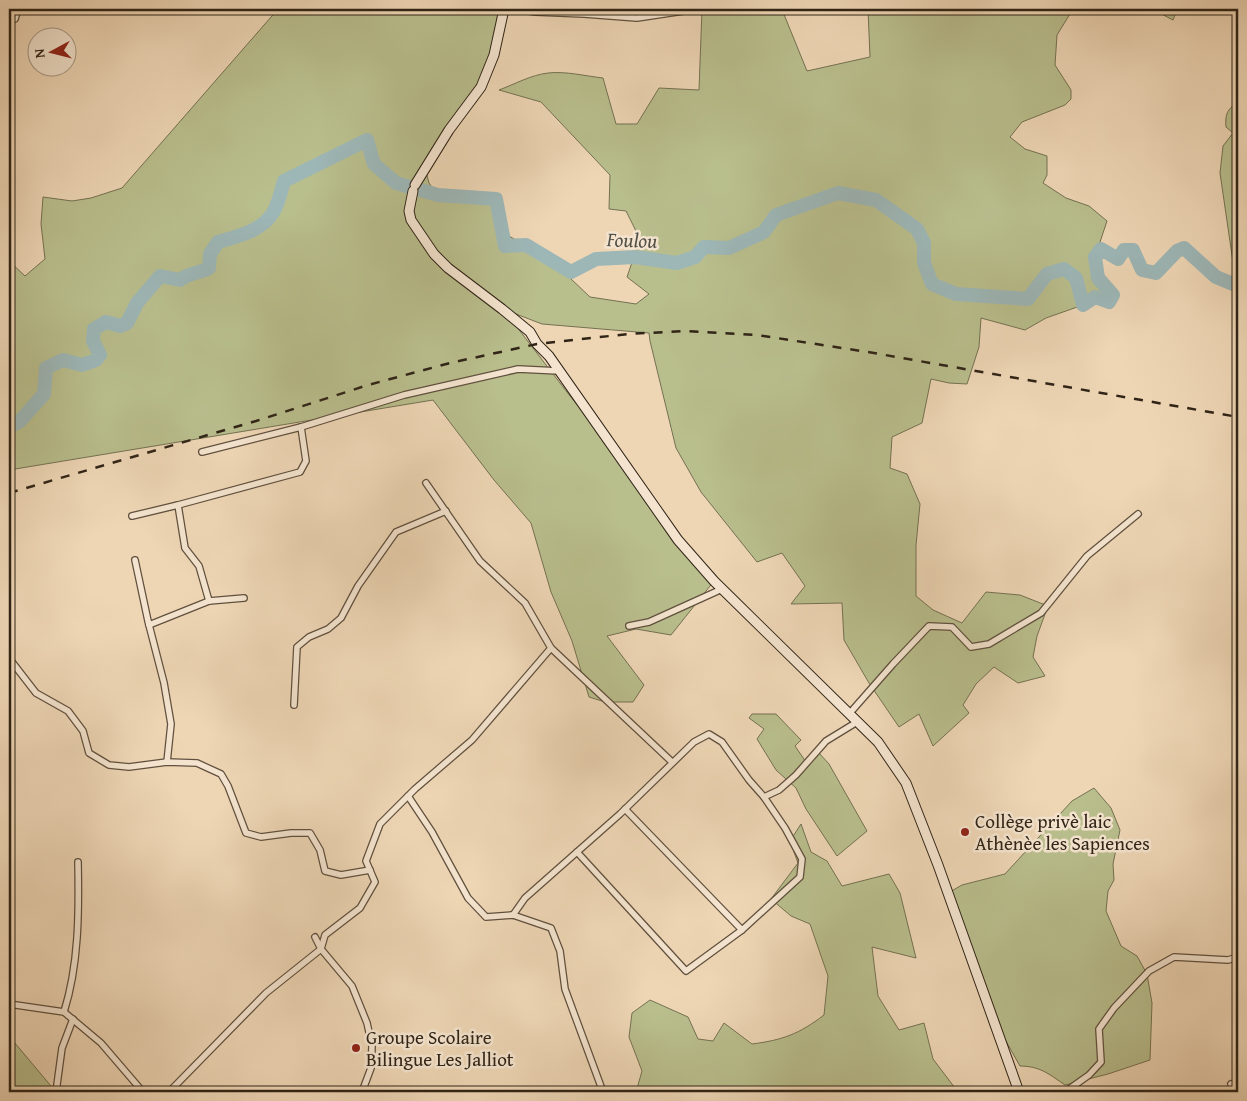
<svg xmlns="http://www.w3.org/2000/svg" width="1247" height="1101" font-family="'Gentium Book Plus',serif">
	<style>
		.green { fill: #b9be8d; stroke: #747152 }
		.lines { fill: none; stroke-linecap: round; stroke-linejoin: round }
		.river { stroke: #9db7b7; stroke-width: 14 }
		.street-casing { stroke: #60503e; stroke-width: 8 }
		.secondary-casing { stroke: #302417; stroke-width: 11 }
		.street { stroke: #f4e4cf; stroke-width: 5.5 }
		.secondary { stroke: #f4e4cf; stroke-width: 9 }
		.rail { stroke: #302417; stroke-width: 2.5; stroke-dasharray: 9 9; stroke-linecap: butt }
		.poi-dot { fill: #8f2418; stroke: #f4e4cf; stroke-width: 2 }
		.labels { text-anchor: middle; stroke-width: 5; stroke-linejoin: round; paint-order: stroke }
		.poi-label { font-size: 19px; fill: #302417; stroke: #f4e4cf; text-anchor: start }
		.water-label { font-size: 20px; font-style: italic; fill: #515047; stroke: #f4e4cf }
	</style>
	<rect width="100%" height="100%" fill="#eed6b5"/>
	<filter id="stains"><feTurbulence type="fractalNoise" baseFrequency=".004" numOctaves="4"/><feColorMatrix values="0 0 0 0 .2 0 0 0 0 .09 0 0 0 0 .02 0 0 0 .5 -.17"/></filter>
	<radialGradient id="worn" r=".72"><stop offset=".6" stop-color="#630" stop-opacity="0"/><stop offset="1" stop-color="#630" stop-opacity=".3"/></radialGradient>
	<g class="green">
		<path d="M 278,9 L 504,9 L 481,87 L 425,168 L 429,183 L 438,195 L 496,199 L 503,214 L 509,236 L 571,272 L 569,277 L 590,297 L 636,304 L 649,294 L 627,277 L 640,239 L 626,211 L 609,209 L 610,175 L 541,102 L 499,90 C 515,84 531,75 548,73 C 566,71 585,76 603,78 L 616,124 L 637,124 L 659,88 L 699,90 L 702,9 L 783,9 L 783,12 L 807,71 L 870,57 L 868,9 L 1073,9 L 1057,35 L 1055,65 L 1071,90 L 1071,99 L 1065,105 L 1022,122 L 1010,137 L 1025,149 L 1047,156 L 1047,175 L 1043,183 L 1066,198 L 1089,206 L 1107,221 L 1095,257 L 1098,278 L 1113,295 L 1109,302 L 1095,298 L 1083,305 L 1046,318 L 1025,330 L 981,318 L 979,347 L 967,384 L 949,383 L 931,379 L 922,423 L 892,437 L 890,468 L 907,474 L 920,504 L 916,545 L 916,596 L 933,610 L 962,623 L 986,592 L 1020,595 L 1048,606 L 1037,636 L 1033,657 L 1045,676 L 1018,683 L 994,667 L 976,684 L 963,705 L 969,713 L 933,746 L 919,714 L 899,727 L 869,683 L 844,640 L 842,603 L 791,604 L 805,586 L 782,553 L 757,562 L 701,492 L 676,448 L 650,341 L 649,333 L 542,324 L 503,309 L 570,396 L 579,407 L 590,416 L 714,581 L 671,635 L 636,629 L 607,636 L 644,685 L 633,702 L 605,702 L 589,697 L 572,641 L 551,592 L 531,523 L 494,480 L 433,400 L 9,470 L 9,261 L 25,276 L 45,259 L 41,224 L 43,197 L 72,201 L 91,198 L 122,188 Z"/>
		<path d="M 1152,9 L 1181,9 L 1176,12 L 1173,20 Z"/>
		<path d="M 1238,73 L 1238,262 L 1233,262 L 1220,173 L 1223,146 L 1233,133 L 1226,127 C 1225,115 1227,109 1237,103 L 1235,74 Z"/>
		<path d="M 752,714 L 776,714 L 801,740 L 795,746 L 806,762 L 819,753 L 829,764 L 867,831 L 837,856 L 806,809 L 796,788 L 776,770 L 757,739 L 764,729 L 749,718 Z"/>
		<path d="M 1094,788 L 1111,808 L 1120,830 L 1113,864 L 1114,880 L 1108,891 L 1106,911 L 1121,946 L 1137,956 L 1147,974 L 1152,1003 L 1150,1060 L 1108,1074 L 1065,1085 C 1049,1074 1040,1066 1020,1066 L 994,1020 L 948,893 L 962,885 L 1005,874 L 1072,801 Z"/>
		<path d="M 801,824 L 811,852 L 827,861 L 842,886 L 889,874 L 900,893 L 916,958 L 872,947 L 878,996 L 899,1030 L 924,1023 L 933,1059 L 958,1092 L 636,1092 L 642,1071 L 629,1037 L 632,1013 L 650,1000 L 688,1017 L 698,1039 L 713,1041 L 724,1023 L 752,1044 C 783,1040 799,1034 824,1015 L 828,976 L 810,924 L 791,916 L 771,899 L 798,863 L 790,841 Z"/>
		<path d="M 9,1036 L 56,1092 L 9,1092 Z"/>
	</g>
	<g class="lines">
		<path class="river" d="M 9,427 L 20,421 L 44,394 L 46,368 L 63,360 L 82,365 L 96,360 L 100,355 L 93,341 L 94,329 L 106,322 L 120,326 L 127,323 L 137,303 L 160,276 L 180,280 C 190,272 198,274 209,268 L 210,254 L 218,242 C 238,236 263,231 274,211 C 279,202 281,191 284,181 L 367,140 L 374,164 L 396,183 L 438,195 L 496,199 L 505,246 L 526,245 L 571,272 L 596,259 L 635,257 L 677,263 L 695,257 L 704,247 L 729,248 L 764,232 L 776,215 L 838,193 L 876,200 L 917,229 L 924,243 L 924,263 L 932,284 L 956,294 L 1028,299 L 1047,274 L 1064,269 L 1076,278 L 1083,305 L 1095,297 L 1109,302 L 1113,295 L 1098,278 L 1095,257 L 1101,249 L 1118,259 L 1124,250 L 1133,250 L 1142,270 L 1156,273 L 1177,251 L 1184,248 L 1216,277 L 1238,286"/>
		<g class="street-casing">
			<g id="street">
				<path d="M 516,9 L 535,12 L 584,14 L 637,18 L 697,9"/>
				<path d="M 15,19 L 18,9"/>
				<path d="M 202,452 L 301,427 L 404,395 L 518,369 L 559,371"/>
				<path d="M 426,483 L 480,561 L 525,603 L 551,648 L 672,762"/>
				<path d="M 178,505 L 185,548 L 199,566 L 209,601"/>
				<path d="M 132,516 L 178,505 L 300,472 L 306,461 L 301,427"/>
				<path d="M 135,560 L 148,621 L 164,683 L 171,724 L 167,762"/>
				<path d="M 149,625 L 209,601 L 244,598"/>
				<path d="M 629,626 L 649,622 L 722,589"/>
				<path d="M 12,662 L 36,693 L 68,711 L 83,731 L 89,753 L 109,765 L 129,767 L 167,762 L 197,763 L 221,774 L 228,786 L 246,833 L 261,837 L 291,833 L 310,833 L 320,850 L 325,871 L 341,875 L 370,870"/>
				<path d="M 294,705 L 297,647 L 309,637 L 328,629 L 341,618 L 358,586 L 396,532 L 446,511"/>
				<path d="M 849,714 L 893,664 L 929,626 L 952,627 L 971,647 L 989,644 L 1041,613 L 1087,556 L 1138,514"/>
				<path d="M 408,796 L 432,832 L 468,898 L 486,917 L 513,915 L 551,928 L 560,951 L 565,989 L 603,1092"/>
				<path d="M 625,809 L 742,930"/>
				<path d="M 577,852 L 686,971 L 742,930 L 800,877 L 802,859 L 785,828 L 764,797"/>
				<path d="M 513,915 L 525,898 L 620,814 L 694,742 L 709,734 L 722,742 L 749,780 L 764,797 L 779,790 L 796,775 L 826,741 L 857,722"/>
				<path d="M 315,937 L 321,949 L 352,986 L 367,1023 L 372,1046 L 371,1068 L 362,1092"/>
				<path d="M 9,1004 L 64,1012 L 101,1043 L 143,1092"/>
				<path d="M 64,1012 C 79,964 79,912 78,862"/>
				<path d="M 1231,1084 L 1236,1092"/>
				<path d="M 56,1092 L 62,1048 L 73,1019"/>
				<path d="M 169,1092 L 266,993 L 321,949 L 325,935 L 360,908 L 375,882 L 366,861 L 380,824 L 415,789 L 472,740 L 551,648"/>
				<path d="M 1065,1092 L 1089,1075 L 1101,1062 L 1099,1029 L 1114,1008 L 1149,971 L 1174,957 L 1228,960 L 1238,957"/>
			</g>
		</g>
		<g class="secondary-casing">
			<g id="secondary">
				<path d="M 415,185 L 449,130 L 481,87 L 494,55 L 504,9"/>
				<path d="M 413,191 L 409,211 L 411,220 L 434,254 L 448,268 L 502,309 L 530,332 L 537,344 L 549,356 L 678,540 L 714,581 L 878,742 L 906,783 L 938,865 L 1019,1092"/>
			</g>
		</g>
		<use href="#street" class="street"/>
		<use href="#secondary" class="secondary"/>
		<path class="rail" d="M 9,493 L 256,421 L 368,385 L 450,363 L 537,344 L 628,334 L 684,331 L 757,335 L 868,352 L 1238,417"/>
	</g>
	<g class="poi-dot">
		<circle cx="965" cy="832" r="5"/>
		<circle cx="356" cy="1048" r="5"/>
	</g>
	<g class="labels">
		<g class="poi-label">
			<text x="975" y="828">Collège privè laic<tspan x="975" dy="22">Athènèe les Sapiences</tspan></text>
			<text x="366" y="1044">Groupe Scolaire<tspan x="366" dy="22">Bilingue Les Jalliot</tspan></text>
		</g>
		<g class="water-label">
			<text transform="translate(632 240) rotate(2)" y="7">Foulou</text>
		</g>
	</g>
	<rect width="1247" height="1101" fill="none" stroke="#eed6b5" stroke-width="30"/>
	<rect x="10" y="10" width="1227" height="1081" fill="none" stroke="#302417" stroke-width="2.5"/>
	<rect x="15" y="15" width="1217" height="1071" fill="none" stroke="#302417"/>
	<g transform="translate(52 52) rotate(263)"><circle r="24" fill="#f4e4cf" stroke="#a69785"/>
	<path d="M0-4L9 19L0 12L-9 19Z" fill="#8f2418"/>
	<text y="-8" font-size="14" font-weight="bold" text-anchor="middle" fill="#302417">N</text>
	</g>
	<rect width="100%" height="100%" filter="url(#stains)"/>
	<rect width="100%" height="100%" fill="url(#worn)"/>
</svg>
